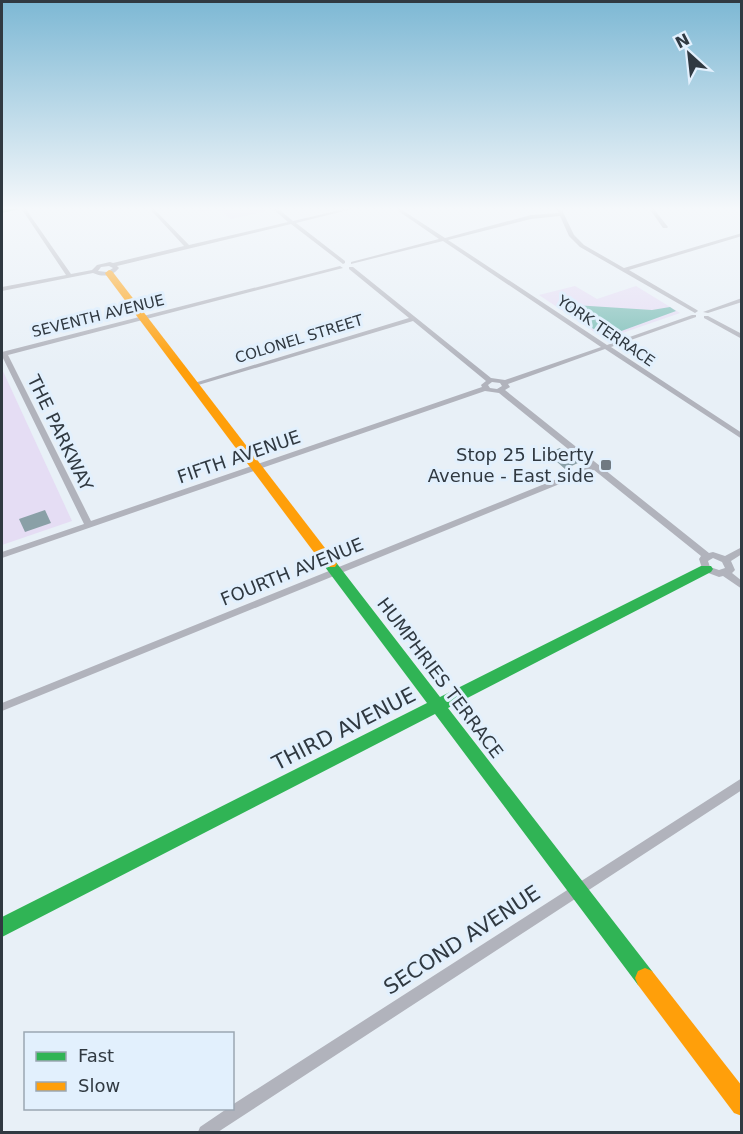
<svg xmlns="http://www.w3.org/2000/svg" width="743" height="1134" font-family="'DejaVu Sans',sans-serif">
	<style>
		.green { fill: #e5ddf4 }
		.water { fill: #7dbeb7 }
		.building { fill: #8aa0a7 }
		.lines { fill: none; stroke-linecap: round; stroke-linejoin: round }
		.street { fill: #b1b3bc; fill-rule: evenodd }
		.fast { fill: #30b455; fill-rule: evenodd }
		.slow { fill: #ff9f0a; fill-rule: evenodd }
		.poi-dot { fill: #707981; stroke: #e2f0fd; stroke-width: 2 }
		.labels { text-anchor: middle; stroke-width: 6; stroke-linejoin: round; paint-order: stroke }
		.far-street-label { font-size: 15px; fill: #303941; stroke: #e2f0fd }
		.street-label { font-size: 18px; fill: #303941; stroke: #e2f0fd }
		.poi-label { font-size: 18px; fill: #303941; stroke: #e2f0fd; text-anchor: end }
		.near-street-label { font-size: 21px; fill: #303941; stroke: #e2f0fd }
	</style>
	<rect width="100%" height="100%" fill="#e8f0f7"/>
	<g class="green">
		<path d="M 195,208 L 263,208 L 267,211 L 231,219 L 218,209 L 201,212 Z"/>
		<path d="M 575,286 L 597,299 L 636,286 L 680,313 L 605,339 L 539,295 Z"/>
		<path d="M 2,369 L 72,521 L 2,545 Z"/>
	</g>
	<path class="water" d="M 574,305 L 652,310 L 670,307 L 676,311 L 605,337 L 565,309 Z"/>
	<g class="building">
		<path d="M 560,448 L 578,463 L 565,469 L 547,453 Z"/>
		<path d="M 45,510 L 51,523 L 25,532 L 19,519 Z"/>
	</g>
	<g class="lines">
		<g class="street">
			<path d="M 21,208 L 25,208 L 71,274 L 92,270 L 97,265 L 110,262 L 113,263 L 184,246 L 149,208 L 153,208 L 189,245 L 288,222 L 272,208 L 277,208 L 293,221 L 349,208 L 356,208 L 296,223 L 345,261 L 345,263 L 343,264 L 291,224 L 117,266 L 119,268 C 112,277 102,277 93,273 L 2,291 L 2,287 L 66,275 ZM 109,266 L 113,268 L 107,272 L 98,271 L 101,267 Z"/>
			<path d="M 394,208 L 399,208 L 445,238 L 531,215 L 559,213 L 556,208 L 561,208 L 574,235 L 584,245 L 624,268 L 742,233 L 742,236 L 629,270 L 697,310 L 698,311 L 695,313 L 580,247 L 569,236 L 560,216 L 531,219 L 448,240 L 607,345 L 692,315 L 696,315 L 696,317 L 611,347 L 742,433 L 742,439 L 605,349 L 508,384 L 510,387 L 505,390 L 709,553 L 713,552 L 725,556 L 742,547 L 742,554 L 731,561 L 735,570 L 732,573 L 742,581 L 742,589 L 723,576 L 719,577 L 703,571 L 699,559 L 701,556 L 594,470 L 2,711 L 2,703 L 589,466 L 499,393 L 485,391 L 2,558 L 2,552 L 84,524 L 2,356 L 2,352 L 340,266 L 343,268 L 8,355 L 91,521 L 482,387 L 481,385 L 486,381 L 413,321 L 195,386 L 191,386 L 191,384 L 409,318 L 349,269 L 349,267 L 353,267 L 491,378 L 505,380 L 601,347 L 443,241 L 351,264 L 351,262 L 439,239 ZM 492,382 L 500,383 L 502,386 L 497,389 L 490,388 L 488,385 ZM 713,558 L 722,562 L 725,568 L 719,570 L 710,567 L 708,561 Z"/>
			<path d="M 649,208 L 653,208 L 668,227 L 667,228 L 663,228 Z"/>
			<path d="M 742,298 L 742,302 L 708,313 L 703,312 Z"/>
			<path d="M 704,316 L 708,316 L 742,334 L 742,339 L 704,318 Z"/>
			<path d="M 742,778 L 742,790 L 218,1132 L 198,1132 L 200,1127 L 228,1108 L 232,1108 L 232,1105 Z"/>
		</g>
		<g class="fast">
			<path d="M 9,208 L 23,208 L 2,213 L 2,209 Z"/>
			<path d="M 330,559 L 335,561 L 440,697 L 701,566 L 711,566 L 713,569 L 711,572 L 448,708 L 652,971 L 655,978 L 652,985 L 645,988 L 638,985 L 435,714 L 2,937 L 2,917 L 427,703 L 325,567 L 323,564 L 325,561 Z"/>
		</g>
		<g class="slow">
			<path d="M 109,270 L 112,271 L 335,561 L 337,564 L 335,567 L 325,567 L 106,275 L 105,273 Z"/>
			<path d="M 645,968 L 652,971 L 742,1086 L 742,1116 L 734,1113 L 638,985 L 635,978 L 638,971 Z"/>
		</g>
	</g>
	<linearGradient id="sky" x2="0" y2="1"><stop stop-color="#7db8d4"/><stop offset="0.57" stop-color="#f5f8fb"/><stop offset="1" stop-color="#f5f8fb" stop-opacity="0"/></linearGradient>
	<rect width="743" height="366" fill="url(#sky)"/>
	<rect class="poi-dot" x="600" y="459" width="12" height="12" rx="3"/>
	<g class="labels">
		<g class="far-street-label">
			<text transform="translate(98 316) rotate(-14)" y="5">SEVENTH AVENUE</text>
			<text transform="translate(606 331) rotate(34)" y="5">YORK TERRACE</text>
			<text transform="translate(299 339) rotate(-17)" y="5">COLONEL STREET</text>
		</g>
		<g class="street-label">
			<text transform="translate(60 433) rotate(64)" y="6">THE PARKWAY</text>
			<text transform="translate(239 457) rotate(-19)" y="6">FIFTH AVENUE</text>
			<text transform="translate(292 572) rotate(-22)" y="6">FOURTH AVENUE</text>
			<text transform="translate(440 678) rotate(53)" y="6">HUMPHRIES TERRACE</text>
		</g>
		<g class="poi-label">
			<text x="594" y="461">Stop 25 Liberty<tspan x="594" dy="21">Avenue - East side</tspan></text>
		</g>
		<g class="near-street-label">
			<text transform="translate(344 729) rotate(-27)" y="7">THIRD AVENUE</text>
			<text transform="translate(462 940) rotate(-33)" y="7">SECOND AVENUE</text>
		</g>
	</g>
	<rect width="743" height="1134" fill="none" stroke="#303941" stroke-width="6"/>
	<rect x="24" y="1032" width="210" height="78" fill="#e2f0fd" stroke="#9ba7b2" stroke-width="1.5"/>
	<rect x="36" y="1052" width="30" height="9" fill="#30b455" stroke="#9ba7b2" stroke-width="1.5"/>
	<text x="78" y="1062" font-size="18" fill="#303941">Fast</text>
	<rect x="36" y="1082" width="30" height="9" fill="#ff9f0a" stroke="#9ba7b2" stroke-width="1.5"/>
	<text x="78" y="1092" font-size="18" fill="#303941">Slow</text>
	<g transform="translate(689 54) rotate(333)" stroke="#e2f0fd" stroke-width="4.5" paint-order="stroke">
	<path d="M0-4.5L10 22L0 15L-10 22Z" fill="#303941"/>
	<text y="-9" font-size="16" font-weight="bold" text-anchor="middle" fill="#303941">N</text>
	</g>
</svg>
